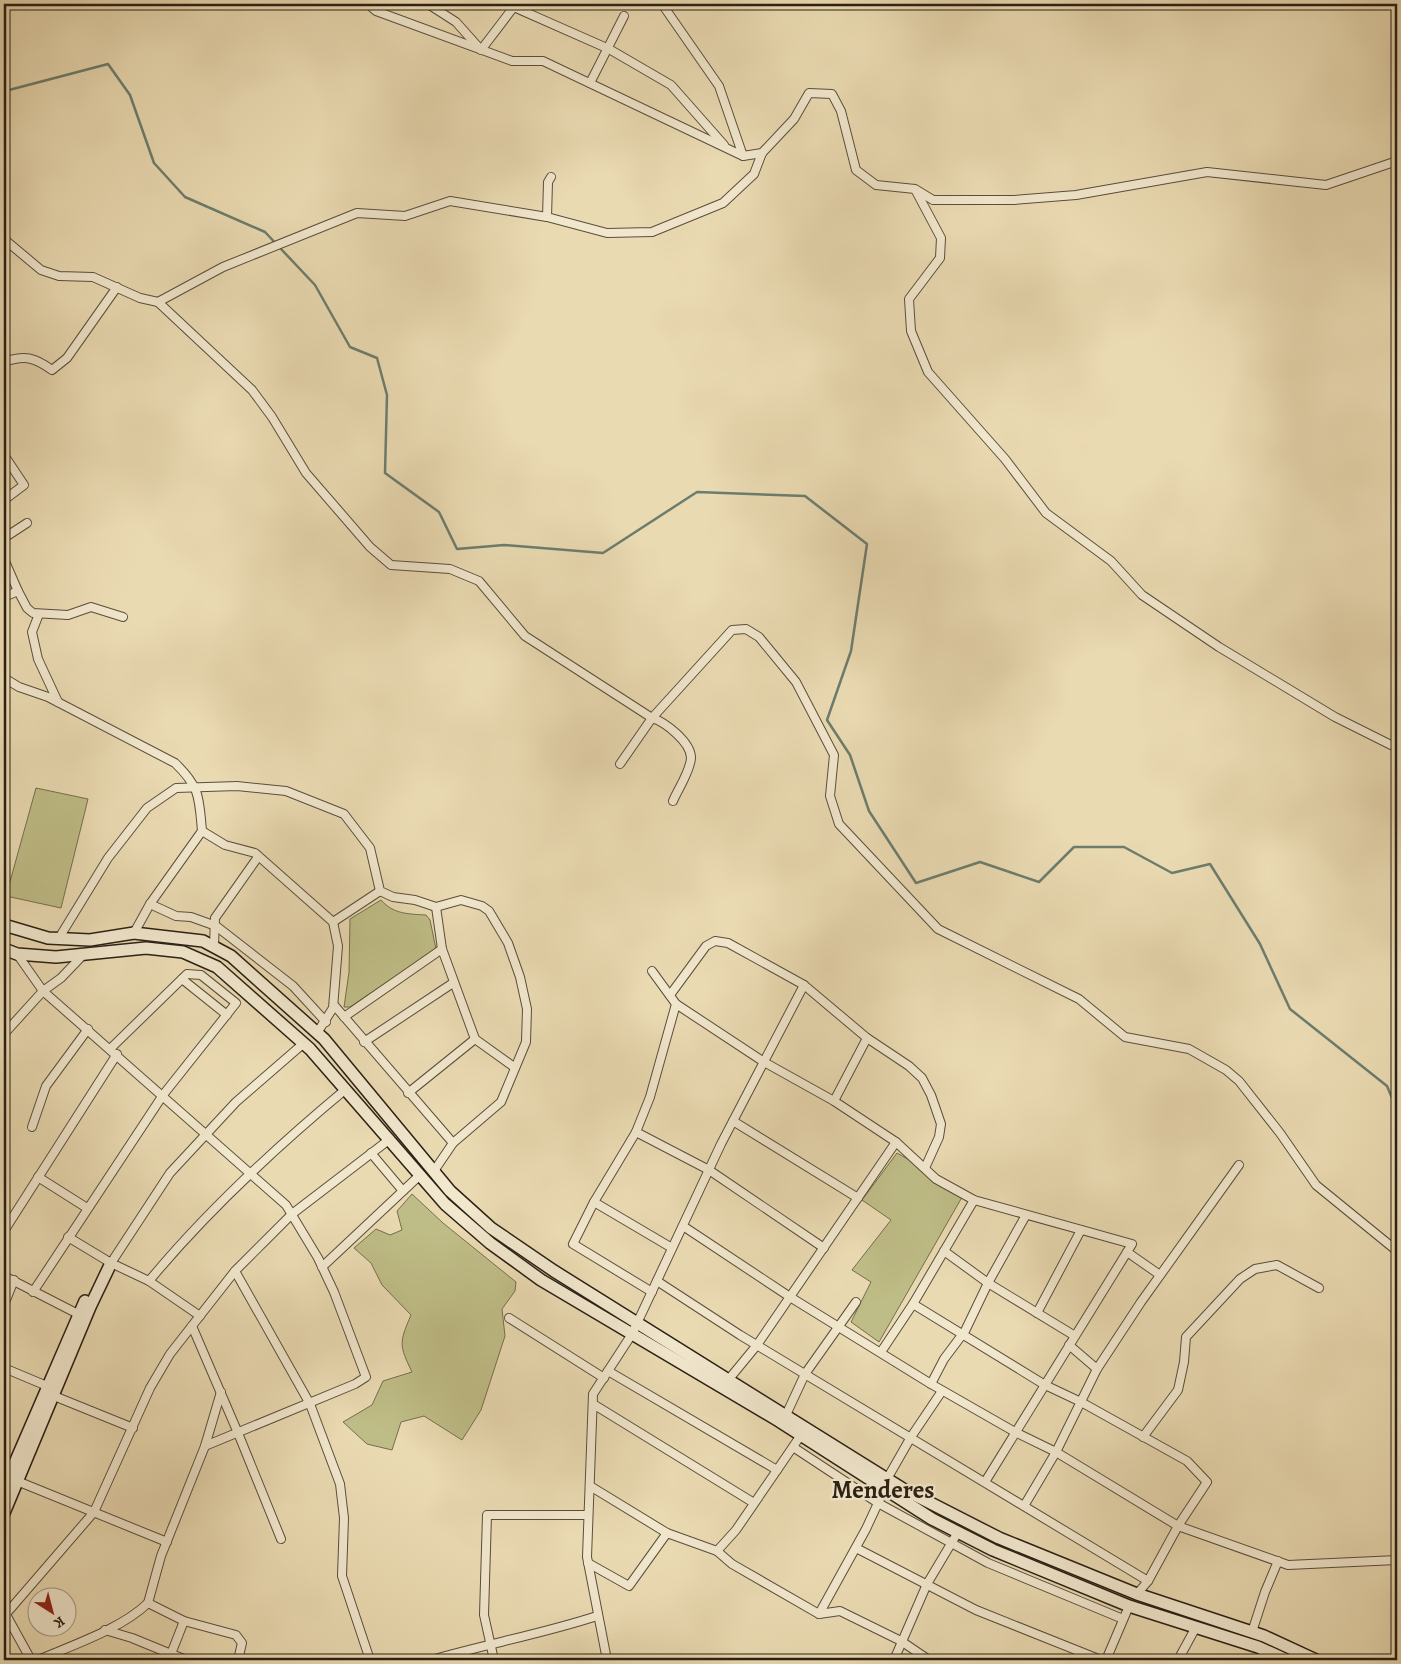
<svg xmlns="http://www.w3.org/2000/svg" width="1401" height="1664" font-family="Alegreya,serif">
	<style>
		.green { fill: #bfbd87; stroke: #746e4e }
		.lines { fill: none; stroke-linecap: round; stroke-linejoin: round }
		.stream { stroke: #6c7d6e; stroke-width: 2.5 }
		.street-casing { stroke: #5a4e3c; stroke-width: 10 }
		.secondary-casing { stroke: #2a2014; stroke-width: 14 }
		.street { stroke: #f1e7cd; stroke-width: 8 }
		.secondary { stroke: #f1e7cd; stroke-width: 11 }
		.labels { text-anchor: middle; stroke-width: 4.5; stroke-linejoin: round; paint-order: stroke }
		.district-label { font-size: 25px; font-weight: bold; fill: #2a2014; stroke: #f1e7cd }
	</style>
	<rect width="100%" height="100%" fill="#eadab2"/>
	<filter id="stains"><feTurbulence type="fractalNoise" baseFrequency=".004" numOctaves="4"/><feColorMatrix values="0 0 0 0 .2 0 0 0 0 .09 0 0 0 0 .02 0 0 0 .5 -.17"/></filter>
	<radialGradient id="worn" r=".72"><stop offset=".6" stop-color="#630" stop-opacity="0"/><stop offset="1" stop-color="#630" stop-opacity=".3"/></radialGradient>
	<g class="green">
		<path d="M 36,788 L 88,799 L 61,908 L 6,896 Z"/>
		<path d="M 381,900 C 393,914 408,914 426,915 L 430,920 L 436,949 L 350,1007 L 344,1007 L 349,972 L 350,919 Z"/>
		<path d="M 897,1153 L 965,1192 L 879,1342 L 851,1322 L 871,1282 L 852,1270 L 891,1220 L 862,1200 Z"/>
		<path d="M 412,1194 L 443,1223 L 516,1282 L 515,1291 L 502,1309 L 505,1336 L 481,1410 L 462,1440 L 424,1416 L 401,1422 L 392,1450 L 367,1444 L 343,1422 L 372,1405 L 383,1381 L 412,1372 C 399,1345 399,1343 411,1315 L 382,1285 L 371,1263 L 354,1248 L 376,1229 L 390,1235 L 402,1230 L 397,1211 Z"/>
	</g>
	<g class="lines">
		<path class="stream" d="M 4,87 L 9,90 L 108,64 L 130,95 L 154,163 L 185,197 L 265,232 L 315,285 L 350,347 L 377,358 L 387,395 L 385,473 L 439,512 L 457,549 L 504,545 L 603,553 L 697,492 L 805,496 L 867,544 L 851,651 L 827,720 L 850,755 L 869,811 L 916,883 L 980,862 L 1039,882 L 1074,847 L 1124,847 L 1172,873 L 1210,864 L 1260,944 L 1290,1009 L 1387,1086 L 1397,1110"/>
		<g class="street-casing">
			<g id="street">
				<path d="M 368,4 L 376,11 L 512,61 L 543,61 L 743,156 L 762,153"/>
				<path d="M 428,4 L 456,22 L 481,50 L 516,4"/>
				<path d="M 507,4 L 609,49 L 671,85 L 724,145"/>
				<path d="M 662,4 L 719,86 L 743,156"/>
				<path d="M 590,83 L 624,16"/>
				<path d="M 916,191 L 941,238 L 940,258 L 909,299 L 911,331 L 928,372 L 1005,459 L 1046,513 L 1111,561 L 1142,595 L 1219,647 L 1335,717 L 1397,748"/>
				<path d="M 547,217 L 548,182 L 551,177"/>
				<path d="M 4,239 L 41,270 L 59,276 L 93,277 L 140,298 L 158,302 L 252,390 L 272,417 L 306,473 L 370,547 L 391,565 L 450,569 L 479,581 L 525,636 L 652,718 C 665,722 691,742 691,758 C 690,772 678,789 673,801"/>
				<path d="M 158,302 L 223,267 L 357,213 L 405,216 L 450,201 L 547,217 L 607,233 L 652,232 L 723,203 L 754,174 L 762,153 L 794,119 L 809,93 L 832,94 L 841,111 L 856,170 L 876,185 L 915,189 L 933,200 L 1014,200 L 1076,195 L 1207,172 L 1326,185 L 1397,161"/>
				<path d="M 4,362 C 25,355 34,357 52,370 L 67,358 L 117,287"/>
				<path d="M 4,455 L 24,485 L 4,500"/>
				<path d="M 4,538 L 27,523"/>
				<path d="M 4,559 L 18,591 L 4,597"/>
				<path d="M 18,591 L 27,608 L 33,613 L 68,615 L 91,607 L 123,617"/>
				<path d="M 39,614 L 32,632 L 38,659 L 58,702"/>
				<path d="M 4,638 L 5,596"/>
				<path d="M 4,678 L 19,687 L 48,697 L 175,763 C 200,787 199,797 202,831 L 150,904 L 134,933"/>
				<path d="M 4,735 L 4,758"/>
				<path d="M 620,764 L 652,718 L 732,630 L 746,629 L 759,637 L 796,682 L 834,755 L 830,796 L 839,824 L 938,929 L 1079,999 L 1125,1037 L 1189,1049 L 1226,1070 L 1239,1081 L 1280,1133 L 1316,1185 L 1397,1251"/>
				<path d="M 202,831 L 225,845 L 255,853 L 333,922 L 338,946 L 333,1008 L 317,1033"/>
				<path d="M 150,904 L 176,916 L 191,917 L 216,926 L 293,986 L 326,1022"/>
				<path d="M 436,907 L 442,949 L 475,1039 L 514,1067"/>
				<path d="M 333,922 L 380,891"/>
				<path d="M 59,938 L 108,858 L 147,808 L 176,788 L 237,786 L 286,791 L 344,814 L 370,848 L 380,891 L 393,897 L 415,900 L 436,907 L 461,900 L 482,906 L 489,911 L 508,943 L 520,977 L 527,1009 L 526,1042 L 501,1102 L 453,1143 L 434,1171"/>
				<path d="M 214,946 L 215,918 L 258,857"/>
				<path d="M 17,954 L 43,991 L 286,1205 L 318,1258 L 334,1292 L 366,1377 L 355,1384 L 205,1446"/>
				<path d="M 652,971 L 676,1004 L 764,1062 L 834,1101 L 896,1142 L 936,1179 L 974,1200 L 1132,1244 L 985,1482"/>
				<path d="M 182,979 L 227,1015"/>
				<path d="M 670,995 L 706,946 L 715,941 L 728,943 L 804,985 L 867,1038 L 909,1066 L 922,1078 L 931,1095 L 941,1124 L 939,1137 L 925,1168"/>
				<path d="M 334,1005 L 453,1143"/>
				<path d="M 344,1017 L 442,949"/>
				<path d="M 4,1034 L 43,991 L 61,978 L 84,954"/>
				<path d="M 364,1042 L 453,983"/>
				<path d="M 408,1093 L 475,1039"/>
				<path d="M 834,1101 L 867,1038"/>
				<path d="M 733,1121 L 858,1198"/>
				<path d="M 32,1127 L 46,1086 L 88,1029"/>
				<path d="M 636,1132 L 709,1170 L 824,1248"/>
				<path d="M 371,1153 L 403,1191"/>
				<path d="M 38,1177 L 87,1208"/>
				<path d="M 594,1202 L 672,1248"/>
				<path d="M 683,1226 L 790,1297 L 931,1384 L 1015,1432 L 1056,1452 L 1178,1526 L 1288,1565 L 1397,1560"/>
				<path d="M 4,1231 L 117,1054"/>
				<path d="M 68,1237 L 111,1263 L 149,1281 L 200,1316"/>
				<path d="M 944,1251 L 988,1283 L 1075,1336"/>
				<path d="M 1127,1252 L 1160,1275"/>
				<path d="M 111,1263 L 170,1173 L 236,1102 L 304,1043"/>
				<path d="M 322,1267 L 420,1175"/>
				<path d="M 235,1271 L 310,1404 L 340,1484 L 344,1518 L 342,1576 L 370,1660"/>
				<path d="M 4,1276 L 78,1314"/>
				<path d="M 149,1281 C 208,1210 275,1148 346,1089"/>
				<path d="M 657,1281 L 740,1335 L 1148,1581"/>
				<path d="M 33,1292 L 163,1095 L 236,1003 L 201,975 L 187,974 L 110,1049"/>
				<path d="M 652,1292 L 573,1244 L 594,1202 L 636,1132 L 650,1097 L 676,1004"/>
				<path d="M 913,1304 L 1045,1385 L 1081,1402 L 1187,1461 L 1207,1482 L 1178,1526 L 1148,1581 L 1137,1594"/>
				<path d="M 4,1305 L 14,1280"/>
				<path d="M 1037,1313 L 1081,1230"/>
				<path d="M 509,1318 L 604,1378"/>
				<path d="M 192,1326 L 238,1433 L 281,1539"/>
				<path d="M 1069,1345 L 1097,1369"/>
				<path d="M 881,1352 L 913,1304 L 974,1200"/>
				<path d="M 4,1368 L 47,1386"/>
				<path d="M 608,1371 L 777,1470"/>
				<path d="M 729,1379 L 757,1345 L 896,1142"/>
				<path d="M 931,1384 L 944,1359 L 965,1331 L 988,1283 L 1026,1215"/>
				<path d="M 54,1396 L 133,1428"/>
				<path d="M 593,1404 L 754,1503"/>
				<path d="M 786,1415 L 805,1374 L 856,1302"/>
				<path d="M 1143,1437 L 1178,1390 L 1184,1362 L 1186,1337 L 1240,1279 L 1255,1269 L 1277,1265 L 1319,1288"/>
				<path d="M 793,1447 L 878,1503 L 988,1563 L 1123,1619"/>
				<path d="M 887,1479 L 911,1437 L 942,1391"/>
				<path d="M 17,1481 L 167,1542"/>
				<path d="M 590,1486 L 667,1533 L 717,1551 L 732,1564 L 819,1614 L 840,1611 L 901,1641 L 929,1660"/>
				<path d="M 1024,1506 L 1056,1452 L 1097,1369 L 1141,1302 L 1239,1165"/>
				<path d="M 856,1548 L 976,1610 L 1101,1660"/>
				<path d="M 717,1551 L 736,1530 L 801,1435"/>
				<path d="M 588,1563 L 629,1586 L 667,1533"/>
				<path d="M 4,1611 L 31,1660"/>
				<path d="M 6,1614 L 94,1512 L 150,1388 L 170,1354 L 235,1271 L 292,1214 L 390,1139"/>
				<path d="M 819,1614 L 866,1529 L 885,1488"/>
				<path d="M 184,1621 L 236,1635 L 242,1643 L 238,1660"/>
				<path d="M 105,1630 L 132,1638 L 171,1654 L 170,1660"/>
				<path d="M 1252,1632 L 1265,1592 L 1278,1561"/>
				<path d="M 38,1660 C 73,1645 121,1629 148,1603"/>
				<path d="M 187,1660 L 171,1654 L 184,1621 L 148,1603 L 161,1556 L 205,1446 L 221,1392"/>
				<path d="M 431,1660 C 486,1644 542,1634 597,1616"/>
				<path d="M 494,1660 L 484,1615 L 487,1515 L 588,1515"/>
				<path d="M 607,1660 L 587,1557 L 593,1394 L 632,1334 L 721,1144 L 804,985"/>
				<path d="M 894,1660 L 927,1584 L 958,1532"/>
				<path d="M 1106,1660 L 1129,1606"/>
				<path d="M 1178,1660 L 1196,1627"/>
			</g>
		</g>
		<g class="secondary-casing">
			<g id="secondary">
				<path d="M 4,925 L 48,938 L 90,940 L 134,933 L 203,941 L 231,956 L 324,1039 L 450,1191 L 491,1228 L 554,1271 L 903,1489 L 999,1538 L 1137,1594 L 1264,1636 L 1316,1660"/>
				<path d="M 4,949 L 17,954 L 56,957 L 146,948 L 183,952 L 217,967 L 310,1049 L 445,1204 L 490,1243 L 541,1280 L 779,1421 L 932,1519 L 993,1550 L 1129,1606 L 1258,1647 L 1287,1660"/>
				<path d="M 4,1488 L 85,1301"/>
				<path d="M 4,1513 L 90,1307 L 111,1263"/>
			</g>
		</g>
		<use href="#street" class="street"/>
		<use href="#secondary" class="secondary"/>
	</g>
	<g class="labels">
		<g class="district-label">
			<text x="883" y="1498">Menderes</text>
		</g>
	</g>
	<rect width="1401" height="1664" fill="none" stroke="#eadab2" stroke-width="20"/>
	<rect x="5" y="5" width="1391" height="1654" fill="none" stroke="#2a2014" stroke-width="2.5"/>
	<rect x="10" y="10" width="1381" height="1644" fill="none" stroke="#2a2014"/>
	<g transform="translate(52 1612) rotate(144)"><circle r="24" fill="#f1e7cd" stroke="#a19783"/>
	<path d="M0-4L9 19L0 12L-9 19Z" fill="#8f2418"/>
	<text y="-8" font-size="14" font-weight="bold" text-anchor="middle" fill="#2a2014">K</text>
	</g>
	<rect width="100%" height="100%" filter="url(#stains)"/>
	<rect width="100%" height="100%" fill="url(#worn)"/>
</svg>
